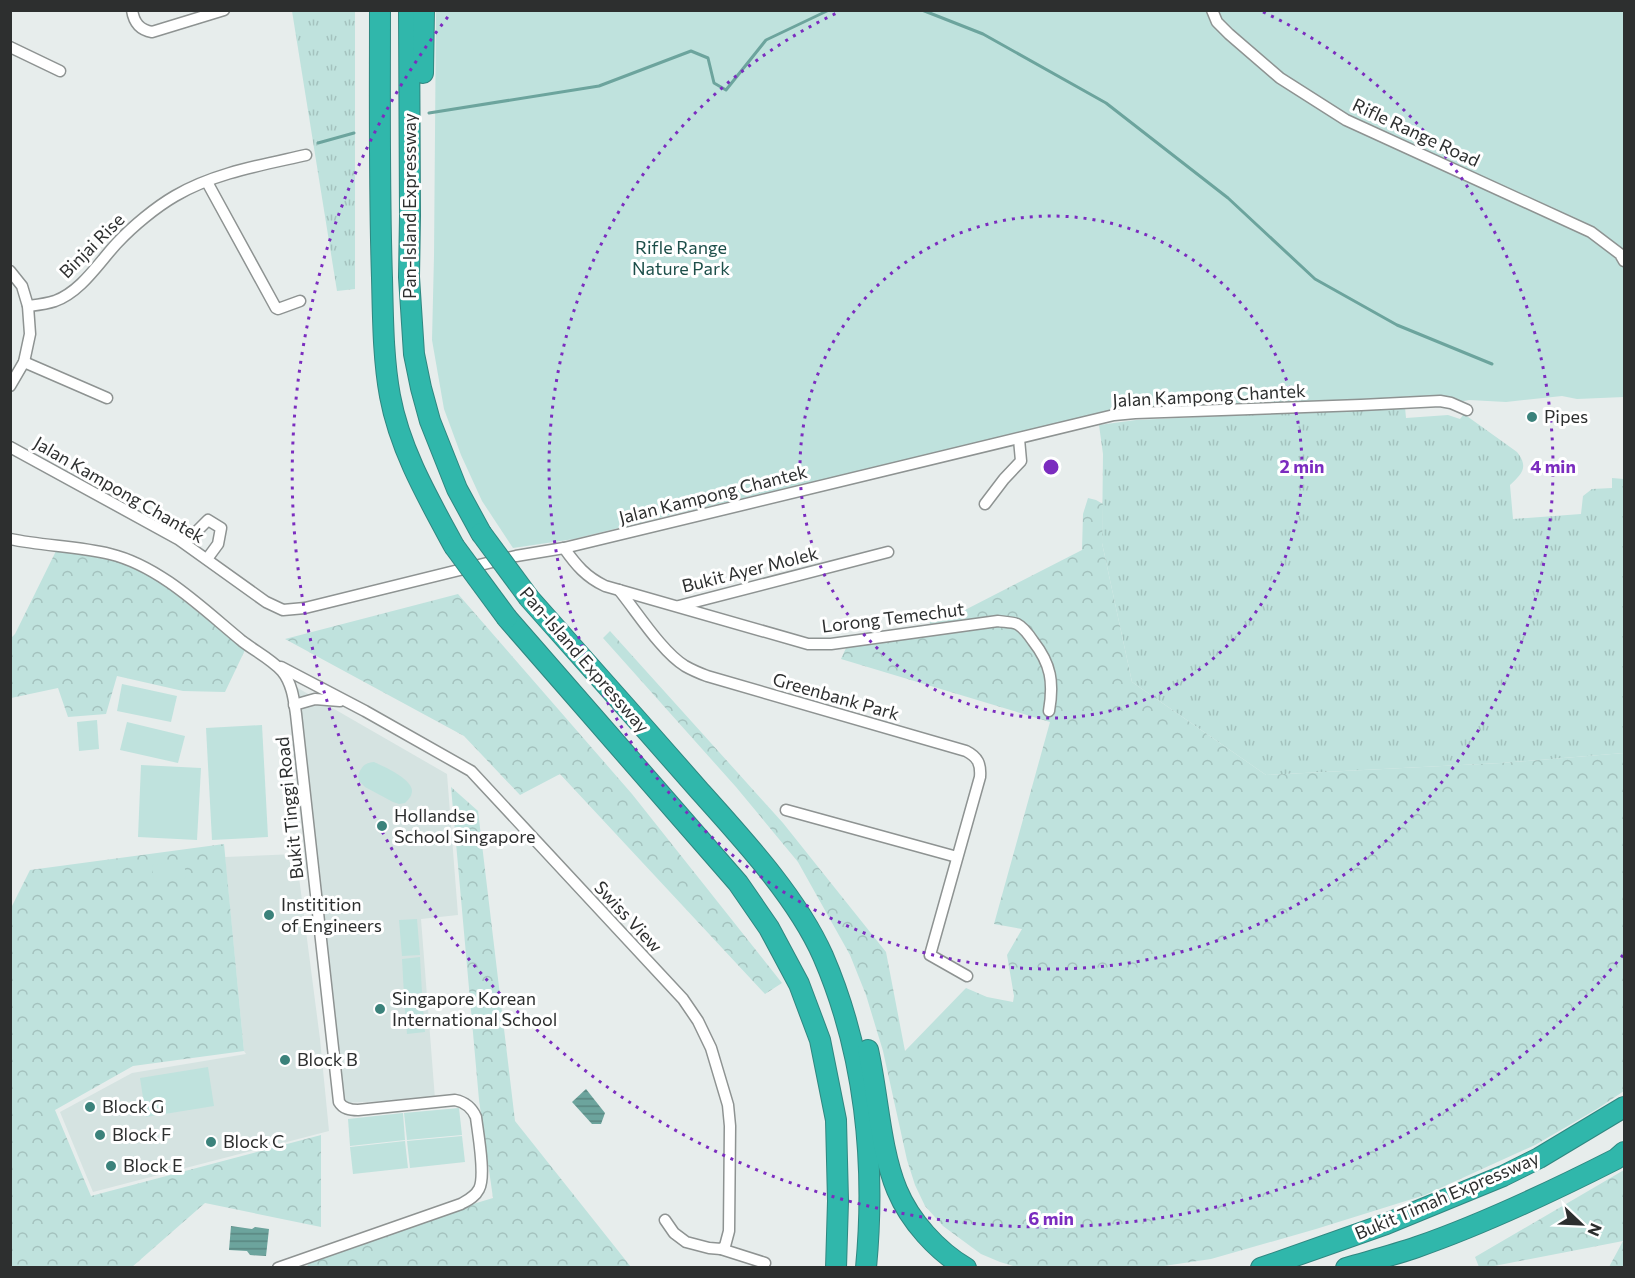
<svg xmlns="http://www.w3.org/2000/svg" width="1635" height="1278" font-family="Commissioner,sans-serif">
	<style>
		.built { fill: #d5e3e1 }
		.grass { fill: url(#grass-tufts) }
		.forest { fill: url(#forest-crowns) }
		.green { fill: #bfe2dd }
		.water { fill: url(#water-rules) }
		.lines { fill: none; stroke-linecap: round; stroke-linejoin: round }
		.stream { stroke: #6ca49d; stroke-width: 3 }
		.street-casing { stroke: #8e9392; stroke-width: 13 }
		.highway-casing { stroke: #2f8780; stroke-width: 22 }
		.street { stroke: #fff; stroke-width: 10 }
		.highway { stroke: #30b7ab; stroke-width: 20 }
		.highway-bridge-casing { stroke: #2f8780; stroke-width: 22; stroke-linecap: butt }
		.highway-bridge { stroke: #30b7ab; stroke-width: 20 }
		.ring { fill: none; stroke: #7b2cbf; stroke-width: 3; stroke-dasharray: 3 6 }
		.poi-dot { fill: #3b827b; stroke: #fff; stroke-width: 2 }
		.labels { text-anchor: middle; stroke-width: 6; stroke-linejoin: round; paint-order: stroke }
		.street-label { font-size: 18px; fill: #2d2f2f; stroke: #fff }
		.park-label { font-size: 18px; fill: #1d4f4a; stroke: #fff }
		.poi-label { font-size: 18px; fill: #2d2f2f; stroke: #fff; text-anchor: start }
		.centre { fill: #7b2cbf; stroke: #fff; stroke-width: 3 }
		.ring-label { font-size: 18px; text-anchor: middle; font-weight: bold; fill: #7b2cbf; stroke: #fff; stroke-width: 6; stroke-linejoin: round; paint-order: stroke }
	</style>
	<defs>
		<pattern id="grass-tufts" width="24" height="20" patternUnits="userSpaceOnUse" patternTransform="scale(1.5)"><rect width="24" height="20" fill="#bfe2dd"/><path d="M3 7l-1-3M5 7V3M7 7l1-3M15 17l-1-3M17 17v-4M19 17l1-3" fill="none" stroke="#a4c2be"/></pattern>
		<pattern id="forest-crowns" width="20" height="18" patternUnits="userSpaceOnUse" patternTransform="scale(1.5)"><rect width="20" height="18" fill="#bfe2dd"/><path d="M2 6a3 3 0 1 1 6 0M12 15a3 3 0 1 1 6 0" fill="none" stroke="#a4c2be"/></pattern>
		<pattern id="water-rules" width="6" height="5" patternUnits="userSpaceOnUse" patternTransform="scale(1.5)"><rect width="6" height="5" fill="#6ca49d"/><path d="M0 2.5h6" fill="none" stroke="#598680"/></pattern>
	</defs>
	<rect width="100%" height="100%" fill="#e7edec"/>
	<g class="built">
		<path d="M 296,687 L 447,774 L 458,915 L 421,919 L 435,1099 L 343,1103 Z"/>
		<path d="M 296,854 L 320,1039 L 329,1131 L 93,1192 L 60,1112 L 132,1073 L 246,1054 L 244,1051 L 225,857 Z"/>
	</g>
	<g class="grass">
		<path d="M 292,11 L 355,11 L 355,289 L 337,291 Z"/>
		<path d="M 1405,407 L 1406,418 L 1448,415 L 1460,419 L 1464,414 L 1517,452 C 1529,467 1522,474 1510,485 L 1513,519 L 1581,514 L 1583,496 L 1592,489 L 1612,488 L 1612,478 L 1624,479 L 1624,753 L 1501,763 L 1266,775 L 1132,682 L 1102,543 L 1103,454 L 1099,425 L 1136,420 Z"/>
	</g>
	<g class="forest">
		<path d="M 1088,498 L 1096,500 L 1103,504 L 1102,543 L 1132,682 L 1266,775 L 1501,763 L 1624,753 L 1624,1091 L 1597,1109 L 1535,1145 L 1425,1195 L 1316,1229 L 1211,1259 L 1157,1267 L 1020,1268 L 1000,1262 L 981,1254 L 943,1226 L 925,1206 L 915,1185 L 907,1160 L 883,1051 L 866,995 L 850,955 L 798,862 L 736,787 L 603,638 L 610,631 L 783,823 L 886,952 L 905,1051 L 966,988 L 987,997 L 1013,1002 L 1014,996 L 1007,955 L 1022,929 L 994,924 L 1050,722 L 841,659 L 846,648 L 890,630 L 930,625 L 930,615 L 963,611 L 1082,550 L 1083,514 Z"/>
		<path d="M 56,551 L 115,560 L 158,580 L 245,650 L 225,692 L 183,691 L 117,676 L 106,714 L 68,717 L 58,688 L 11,698 L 10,639 L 15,634 Z"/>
		<path d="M 458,594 L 632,794 L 782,983 L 765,994 L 560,774 L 520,795 L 464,736 L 285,639 Z"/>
		<path d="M 451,787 L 478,811 L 515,1121 L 631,1267 L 306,1268 L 317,1251 L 493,1198 L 479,1100 Z"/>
		<path d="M 224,844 L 244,1051 L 133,1066 L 55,1110 L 91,1196 L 321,1135 L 321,1227 L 205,1203 L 132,1267 L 11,1267 L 10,910 L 30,870 Z"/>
		<path d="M 1624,1170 L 1624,1267 L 1609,1267 L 1623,1241 L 1489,1267 L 1479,1267 L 1475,1257 Z"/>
	</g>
	<g class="green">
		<path d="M 436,11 L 1624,11 L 1624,397 L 1577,399 L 1562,396 L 1506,402 L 1469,400 L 1459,402 L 1441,396 L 1426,396 L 1361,402 L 1124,407 L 1087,418 L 671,515 L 574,539 L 513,548 L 482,501 L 461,455 L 444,409 L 432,340 L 434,256 Z"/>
		<path d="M 122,684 L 177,696 L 171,722 L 117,711 Z"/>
		<path d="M 97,720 L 99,749 L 79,751 L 77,722 Z"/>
		<path d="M 127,722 L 185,736 L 178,763 L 120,750 Z"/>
		<path d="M 262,725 L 268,837 L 212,840 L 206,728 Z"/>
		<path d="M 374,762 C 383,766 412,779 412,791 C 412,796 408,800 405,803 L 399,804 L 393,802 L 365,787 L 359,781 L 358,776 C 361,767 364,763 374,762 Z"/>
		<path d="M 141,765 L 201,768 L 197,840 L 138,837 Z"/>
		<path d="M 184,861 L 186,878 L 154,882 L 152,865 Z"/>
		<path d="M 417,919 L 420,955 L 402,956 L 399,920 Z"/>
		<path d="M 420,957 L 422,993 L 404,995 L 402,959 Z"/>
		<path d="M 422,996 L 425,1032 L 407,1034 L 404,998 Z"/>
		<path d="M 208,1067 L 214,1106 L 146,1117 L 140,1078 Z"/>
		<path d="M 459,1108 L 462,1135 L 407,1140 L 404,1113 Z"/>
		<path d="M 403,1113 L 405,1140 L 350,1146 L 348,1119 Z"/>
		<path d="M 462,1136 L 465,1162 L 410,1168 L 407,1141 Z"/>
		<path d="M 405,1141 L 408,1168 L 353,1174 L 350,1147 Z"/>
	</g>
	<g class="water">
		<path d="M 586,1089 L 605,1113 L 601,1124 L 592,1124 L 572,1102 Z"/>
		<path d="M 231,1226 L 252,1229 L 255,1227 L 269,1229 L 266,1256 L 250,1255 L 247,1251 L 229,1250 Z"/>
	</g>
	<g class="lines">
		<g class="stream">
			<path d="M 922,10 L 983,34 L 1106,103 L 1228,198 L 1315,279 L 1397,325 L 1492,364"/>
			<path d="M 429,113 L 599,86 L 691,51 L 708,58 L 714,83 L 726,90 L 766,40 L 829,10"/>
			<path d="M 318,143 L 354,133"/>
		</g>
		<g class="street-casing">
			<g id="street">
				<path d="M 132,10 C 134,23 140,30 152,32 L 224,10"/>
				<path d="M 1212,10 L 1217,22 L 1229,34 L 1280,78 L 1346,120 L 1591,232 L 1620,254 L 1624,261"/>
				<path d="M 10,47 L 60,71"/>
				<path d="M 207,182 L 276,308 L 278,309 L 300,301"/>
				<path d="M 10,271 L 22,286 L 28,306 L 30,334 L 24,362 L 10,386"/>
				<path d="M 28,306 C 36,305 46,304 55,301 C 82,291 99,262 118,242 C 133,226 156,207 175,196 C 214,173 262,165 306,155"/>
				<path d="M 24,362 L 107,398"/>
				<path d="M 10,447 L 178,539 L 266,602 L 283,610 L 305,608 L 516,556 L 564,548 L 1114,415 L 1135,413 L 1361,405 L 1440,401 L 1451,403 L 1467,410"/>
				<path d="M 985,504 L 1004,479 L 1021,461 L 1019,439"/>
				<path d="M 10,539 C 43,546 78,546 110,554 C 160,566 203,609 242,641 C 255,651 271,659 282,671 C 292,683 294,700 296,714 L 339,1102 C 343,1109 350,1110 358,1110 L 455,1100 C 465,1102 472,1108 476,1117 C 478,1134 486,1176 479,1189 C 475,1197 468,1200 461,1204 L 278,1268"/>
				<path d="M 185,543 L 208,520 L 221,528 L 218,544 L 207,559"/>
				<path d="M 564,548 C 576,565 586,577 605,586 L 808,644 L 831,644 L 998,621 C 1003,622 1012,622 1017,624 C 1023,627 1029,635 1033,641 C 1051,664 1054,682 1049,711"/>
				<path d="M 619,590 C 637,612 662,652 685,666 C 692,670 699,673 707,676 L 966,751 C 978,757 981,764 980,777 L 930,955 L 967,976"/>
				<path d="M 679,606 L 888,552"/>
				<path d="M 281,667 L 365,711 L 471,771 L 683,999 L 698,1021 L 711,1048 L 728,1105 L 730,1126 L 729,1231 L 725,1246 L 721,1249"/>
				<path d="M 294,705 L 315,699 L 340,701"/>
				<path d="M 786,810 L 957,857"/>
				<path d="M 665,1220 L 674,1233 L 686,1242 L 709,1248 L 721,1249 L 765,1263"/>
			</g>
		</g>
		<g class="highway-casing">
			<g id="highway">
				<path d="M 380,10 C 380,100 379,189 382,278 C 383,317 383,358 390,396 C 400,450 428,498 454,546"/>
				<path d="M 409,10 L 410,216 L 409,277 L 414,354 L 421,388 L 430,421 L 457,489 L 481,533"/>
				<path d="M 423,73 L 424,10"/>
				<path d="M 529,598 C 586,662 642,725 698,789 C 741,837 797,897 823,956 C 865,1053 876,1162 866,1268"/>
				<path d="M 507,618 L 738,883 L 769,928 L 799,984 L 820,1040 L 836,1120 L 838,1201 L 836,1268"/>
				<path d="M 868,1050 C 878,1094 880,1149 897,1190 C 910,1221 937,1251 966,1268"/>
				<path d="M 1261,1268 L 1386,1224 L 1503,1176 L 1539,1158 L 1624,1107"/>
				<path d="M 1346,1268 C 1370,1261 1394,1255 1417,1247 C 1486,1223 1551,1192 1616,1159 L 1624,1152"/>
			</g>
		</g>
		<use href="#street" class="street"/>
		<use href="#highway" class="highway"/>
		<g class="highway-bridge-casing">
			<g id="highway-bridge">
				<path d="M 481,533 L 529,598"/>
				<path d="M 454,546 L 507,618"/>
			</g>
		</g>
		<use href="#highway-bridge" class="highway-bridge"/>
	</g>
	<g class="ring">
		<circle cx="1051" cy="467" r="251"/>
		<path d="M1263 12A502 502 0 1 1 839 12"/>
		<path d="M1623 955A752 752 0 0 1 450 14"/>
	</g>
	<g class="poi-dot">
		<circle cx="1532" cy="417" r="6"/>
		<circle cx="382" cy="826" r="6"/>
		<circle cx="269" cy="915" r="6"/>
		<circle cx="380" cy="1009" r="6"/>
		<circle cx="285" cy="1060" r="6"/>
		<circle cx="90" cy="1107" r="6"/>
		<circle cx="100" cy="1135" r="6"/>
		<circle cx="211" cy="1142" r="6"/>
		<circle cx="111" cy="1166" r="6"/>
	</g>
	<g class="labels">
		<g class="street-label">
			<text transform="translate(1416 133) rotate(25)" y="6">Rifle Range Road</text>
			<text transform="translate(410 206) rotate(-90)" y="6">Pan-Island Expressway</text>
			<text transform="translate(92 246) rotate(-45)" y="6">Binjai Rise</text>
			<text transform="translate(1209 396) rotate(-3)" y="6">Jalan Kampong Chantek</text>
			<text transform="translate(119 490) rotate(30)" y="6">Jalan Kampong Chantek</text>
			<text transform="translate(713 495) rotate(-14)" y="6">Jalan Kampong Chantek</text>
			<text transform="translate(750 570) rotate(-14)" y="6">Bukit Ayer Molek</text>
			<text transform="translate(893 618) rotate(-7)" y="6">Lorong Temechut</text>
			<text transform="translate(584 660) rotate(49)" y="6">Pan-Island Expressway</text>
			<text transform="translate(836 697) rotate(16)" y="6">Greenbank Park</text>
			<text transform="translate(290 808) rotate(-96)" y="6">Bukit Tinggi Road</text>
			<text transform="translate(628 917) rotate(47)" y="6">Swiss View</text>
			<text transform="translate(1447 1196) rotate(-23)" y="6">Bukit Timah Expressway</text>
		</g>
		<g class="park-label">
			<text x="681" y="254">Rifle Range<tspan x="681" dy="21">Nature Park</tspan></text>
		</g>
		<g class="poi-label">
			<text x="1544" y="423">Pipes</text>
			<text x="394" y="822">Hollandse<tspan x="394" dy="21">School Singapore</tspan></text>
			<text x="281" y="911">Institition<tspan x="281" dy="21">of Engineers</tspan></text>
			<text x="392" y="1005">Singapore Korean<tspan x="392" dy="21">International School</tspan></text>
			<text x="297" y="1066">Block B</text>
			<text x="102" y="1113">Block G</text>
			<text x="112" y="1141">Block F</text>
			<text x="223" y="1148">Block C</text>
			<text x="123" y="1172">Block E</text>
		</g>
	</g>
	<circle cx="1051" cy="467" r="9" class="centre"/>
	<g class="ring-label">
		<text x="1302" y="473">2 min</text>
		<text x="1553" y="473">4 min</text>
		<text x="1051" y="1225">6 min</text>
	</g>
	<rect width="1635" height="1278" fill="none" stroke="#2d2f2f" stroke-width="24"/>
	<g transform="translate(1581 1224) rotate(113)" stroke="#ffffff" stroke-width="4.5" paint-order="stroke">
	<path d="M0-4.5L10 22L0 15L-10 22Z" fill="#2d2f2f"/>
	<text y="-9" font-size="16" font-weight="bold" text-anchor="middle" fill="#2d2f2f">N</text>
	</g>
</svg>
